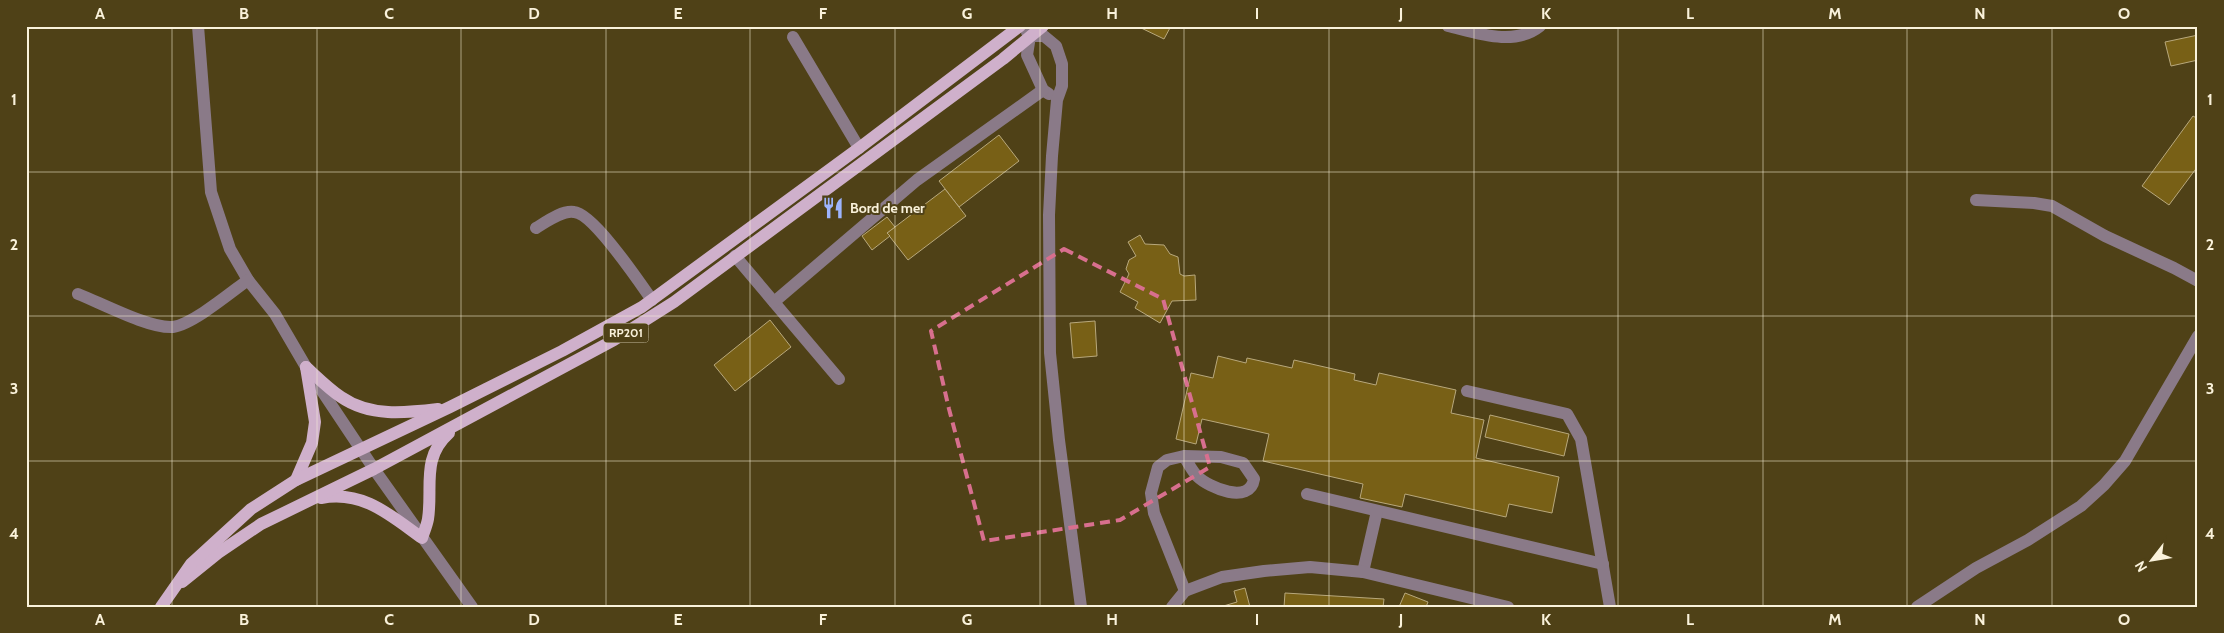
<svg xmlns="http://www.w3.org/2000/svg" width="2224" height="633" font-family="Cabin,sans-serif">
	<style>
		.building { fill: #786016; stroke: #b8a87c }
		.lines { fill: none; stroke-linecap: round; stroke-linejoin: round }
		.minor { stroke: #8a7a88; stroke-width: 12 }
		.major { stroke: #cfb0cb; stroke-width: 12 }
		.marked { fill: none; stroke: #d86f8e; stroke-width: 4; stroke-dasharray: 10 6; stroke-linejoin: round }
		.grid { fill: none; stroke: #faf2db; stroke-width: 1; stroke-opacity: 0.55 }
		.labels { text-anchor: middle; stroke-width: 4; stroke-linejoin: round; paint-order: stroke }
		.shield { fill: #4f4117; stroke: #c7bda0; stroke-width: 1 }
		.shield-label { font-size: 12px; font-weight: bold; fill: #faf2db }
		.poi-label { font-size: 14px; font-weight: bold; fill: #faf2db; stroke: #4f4117; text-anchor: start }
		.neatline { fill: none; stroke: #faf2db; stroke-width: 2 }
		.grid-label { font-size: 16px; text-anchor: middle; font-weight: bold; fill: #faf2db }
	</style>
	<rect width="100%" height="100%" fill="#4f4117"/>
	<g class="building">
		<path d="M 1137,26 L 1171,26 L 1164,39 Z"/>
		<path d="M 2198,35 L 2198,60 L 2171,66 L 2165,42 Z"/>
		<path d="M 2193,116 L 2198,119 L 2198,166 L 2169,205 L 2142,186 Z"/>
		<path d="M 999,135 L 1019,161 L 959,207 L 939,181 Z"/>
		<path d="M 945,189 L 966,216 L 908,260 L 887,233 Z"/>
		<path d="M 887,217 L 895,227 L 887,233 L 890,236 L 872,250 L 862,236 Z"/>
		<path d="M 1140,235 L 1145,244 L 1164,245 L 1170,254 L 1178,257 L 1180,274 L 1184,276 L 1195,275 L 1196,300 L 1172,301 L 1160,323 L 1135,308 L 1138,302 L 1120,292 L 1129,274 L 1126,269 L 1129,260 L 1136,256 L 1128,242 Z"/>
		<path d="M 770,320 L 791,347 L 735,391 L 714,365 Z"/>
		<path d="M 1095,321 L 1097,356 L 1073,358 L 1070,323 Z"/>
		<path d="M 1218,356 L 1246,363 L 1247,358 L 1292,368 L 1294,360 L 1355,374 L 1354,380 L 1376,385 L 1379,373 L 1456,390 L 1451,413 L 1484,420 L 1476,458 L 1559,477 L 1552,513 L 1509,504 L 1506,517 L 1405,494 L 1402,507 L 1360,498 L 1363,484 L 1263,461 L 1269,434 L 1202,419 L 1196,444 L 1176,439 L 1191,373 L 1213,378 Z"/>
		<path d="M 1490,415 L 1569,434 L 1564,456 L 1485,437 Z"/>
		<path d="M 1245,588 L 1250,607 L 1220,607 L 1237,602 L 1234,591 Z"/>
		<path d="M 1285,593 L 1384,599 L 1383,607 L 1284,607 Z"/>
		<path d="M 1405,593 L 1428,602 L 1426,607 L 1399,607 Z"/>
	</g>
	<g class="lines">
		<g class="minor">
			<path d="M 198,26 L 211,192 L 230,249 L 248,280 L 275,314 L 306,367 L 374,469 L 472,607"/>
			<path d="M 1448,26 C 1477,33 1514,47 1540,26"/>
			<path d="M 1027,32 L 1030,36 L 1027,55 L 1043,90 L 1049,94"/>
			<path d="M 1030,36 L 1044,36 L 1056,46 L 1062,64 L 1062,86 L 1057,100 L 1052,156 L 1049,215 L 1050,353 L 1059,440 L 1081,607"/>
			<path d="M 793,37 L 859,148"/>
			<path d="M 1976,200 L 2034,203 L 2052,206 L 2105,236 L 2174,268 L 2198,281"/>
			<path d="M 536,228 C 546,222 562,210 574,212 C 593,213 640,283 652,300"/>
			<path d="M 735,256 L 839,379"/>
			<path d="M 78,294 C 101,303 150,329 173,327 C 193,324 230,293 248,280"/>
			<path d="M 774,302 L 917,180 L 1043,90"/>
			<path d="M 1467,391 L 1567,414 L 1581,439 L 1610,607"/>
			<path d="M 1184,456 C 1188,463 1192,471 1197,476 C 1209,488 1250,505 1254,479 L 1243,463 L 1221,457 L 1184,456 L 1167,460 L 1158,467 L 1151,493 L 1154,513 L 1185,591"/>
			<path d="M 1307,494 L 1603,564"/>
			<path d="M 1363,572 L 1377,511"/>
			<path d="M 1172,607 L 1185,591 L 1222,577 L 1264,571 L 1310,567 L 1363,572 L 1508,607"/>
			<path d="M 1917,607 L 1976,568 L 2028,540 L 2081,506 L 2104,485 L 2125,461 L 2198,336"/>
		</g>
		<g class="major">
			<path d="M 306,367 C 317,377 329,389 341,397 C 370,417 405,413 438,409"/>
			<path d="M 296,480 L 312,443 L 315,422 L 306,367"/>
			<path d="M 321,498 C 363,490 390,515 422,538 C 424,532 427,525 428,519 C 433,487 421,458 449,433"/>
			<path d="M 182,582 L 218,553 L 261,524 L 374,469 L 614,340 L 674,302 L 1003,59 L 1043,26"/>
			<path d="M 161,607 L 191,564 L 251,509 L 296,480 L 450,407 L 562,351 L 642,307 L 859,148 L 1020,26"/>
		</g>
	</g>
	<path class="marked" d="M 1064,249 L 1163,299 L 1210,467 L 1120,520 L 984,541 L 949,409 L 931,331 Z"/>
	<path class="grid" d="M 172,26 L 172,607M 317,26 L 317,607M 461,26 L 461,607M 606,26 L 606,607M 750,26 L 750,607M 895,26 L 895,607M 1040,26 L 1040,607M 1184,26 L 1184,607M 1329,26 L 1329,607M 1474,26 L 1474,607M 1618,26 L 1618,607M 1763,26 L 1763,607M 1907,26 L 1907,607M 2052,26 L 2052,607M 26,172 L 2198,172M 26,316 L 2198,316M 26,461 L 2198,461"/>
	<defs>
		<g id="restaurant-bare" transform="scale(1.725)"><path d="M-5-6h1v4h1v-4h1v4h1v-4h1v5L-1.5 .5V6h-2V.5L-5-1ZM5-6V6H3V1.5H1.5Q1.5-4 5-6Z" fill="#9db4fd" stroke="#4f4117" stroke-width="2.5" paint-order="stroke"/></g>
	</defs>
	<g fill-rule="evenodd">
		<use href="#restaurant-bare" x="833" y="208"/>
	</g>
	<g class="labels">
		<rect class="shield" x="603.5" y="323.5" width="45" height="19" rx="4"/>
		<g class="shield-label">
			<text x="626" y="337">RP201</text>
		</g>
		<g class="poi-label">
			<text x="850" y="213">Bord de mer</text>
		</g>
	</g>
	<rect width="2224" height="633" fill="none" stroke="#4f4117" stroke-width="55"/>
	<g transform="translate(2152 560) rotate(239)" stroke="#4f4117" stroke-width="4" paint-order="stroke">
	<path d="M0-4L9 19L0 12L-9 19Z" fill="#faf2db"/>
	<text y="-8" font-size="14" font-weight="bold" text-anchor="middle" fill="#faf2db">N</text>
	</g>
	<rect x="28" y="28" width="2168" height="578" class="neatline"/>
	<g class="grid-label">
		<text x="100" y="19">A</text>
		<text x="244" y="19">B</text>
		<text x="389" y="19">C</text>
		<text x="534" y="19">D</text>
		<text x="678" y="19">E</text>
		<text x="823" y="19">F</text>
		<text x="967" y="19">G</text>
		<text x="1112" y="19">H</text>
		<text x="1257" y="19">I</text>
		<text x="1401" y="19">J</text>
		<text x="1546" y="19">K</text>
		<text x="1690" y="19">L</text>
		<text x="1835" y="19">M</text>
		<text x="1980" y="19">N</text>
		<text x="2124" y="19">O</text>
		<text x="14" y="105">1</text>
		<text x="2210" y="105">1</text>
		<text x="14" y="250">2</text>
		<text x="2210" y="250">2</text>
		<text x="14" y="394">3</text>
		<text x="2210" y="394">3</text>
		<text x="14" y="539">4</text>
		<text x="2210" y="539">4</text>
		<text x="100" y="625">A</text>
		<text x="244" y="625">B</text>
		<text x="389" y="625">C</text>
		<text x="534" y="625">D</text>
		<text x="678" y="625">E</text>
		<text x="823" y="625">F</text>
		<text x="967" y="625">G</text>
		<text x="1112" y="625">H</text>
		<text x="1257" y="625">I</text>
		<text x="1401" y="625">J</text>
		<text x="1546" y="625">K</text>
		<text x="1690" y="625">L</text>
		<text x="1835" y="625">M</text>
		<text x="1980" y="625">N</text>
		<text x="2124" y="625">O</text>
	</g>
</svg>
